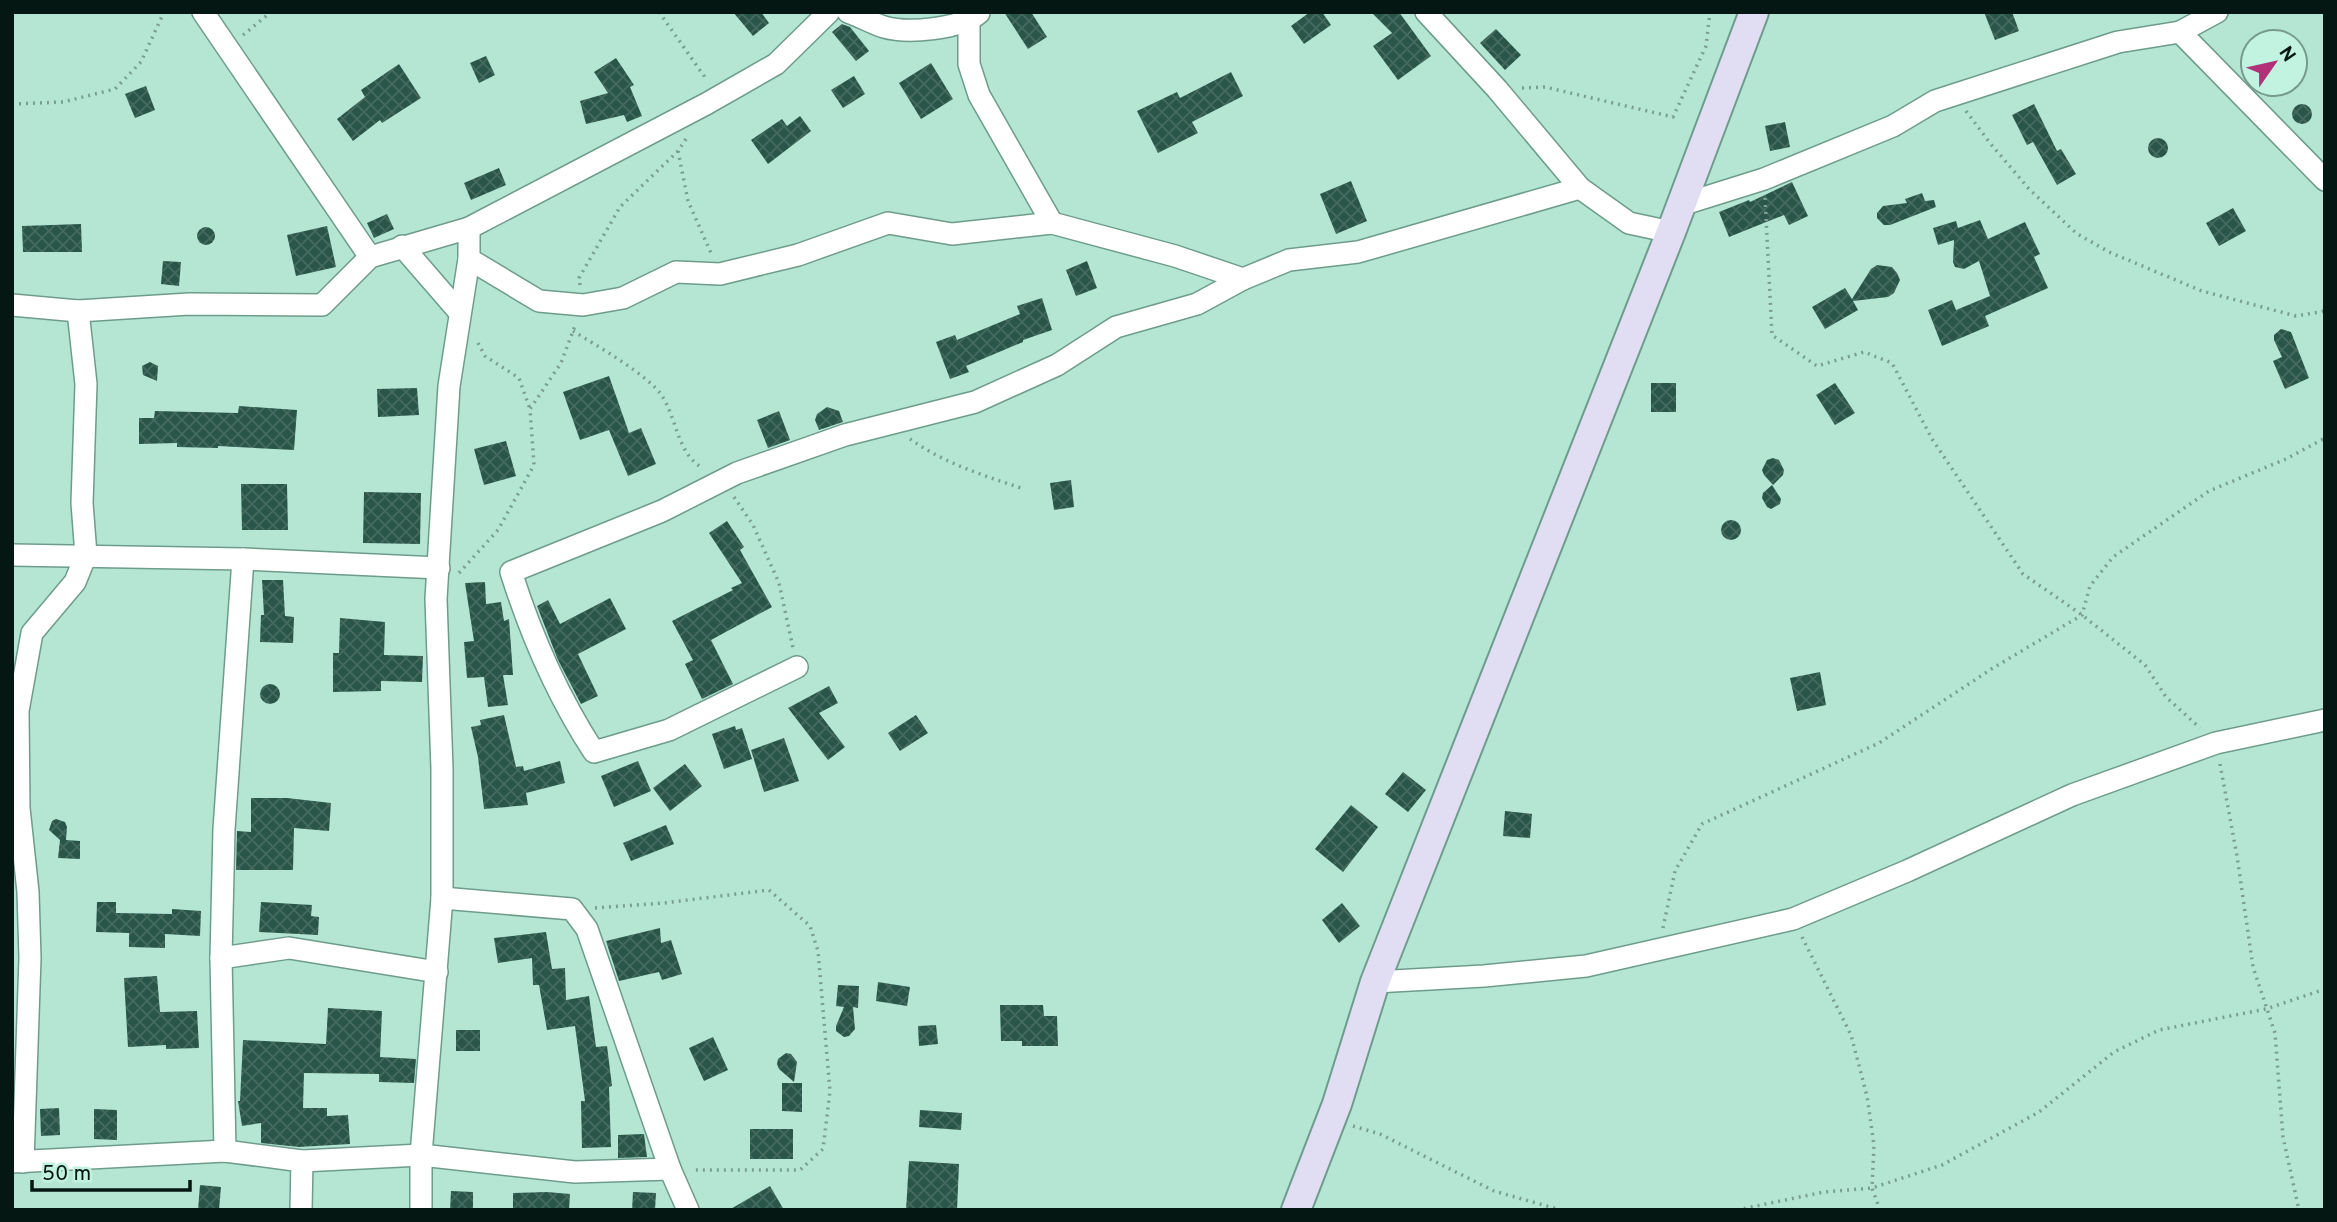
<svg xmlns="http://www.w3.org/2000/svg" width="2337" height="1222" font-family="Overpass,sans-serif">
	<style>
		.building { fill: url(#building-cross-hatch) }
		.lines { fill: none; stroke-linecap: round; stroke-linejoin: round }
		.street-casing { stroke: #6e9c8c; stroke-width: 24 }
		.secondary-casing { stroke: #6e9c8c; stroke-width: 32 }
		.path { stroke: #799f92; stroke-width: 3.5; stroke-dasharray: 2 5; stroke-linecap: butt }
		.street { stroke: #fff; stroke-width: 21 }
		.secondary { stroke: #e1def4; stroke-width: 28 }
	</style>
	<defs>
		<pattern id="building-cross-hatch" width="8" height="8" patternUnits="userSpaceOnUse" patternTransform="scale(1.75)"><rect width="8" height="8" fill="#295648"/><path d="M0 0l8 8M0 8l8-8" fill="none" stroke="#456a5e"/></pattern>
	</defs>
	<rect width="100%" height="100%" fill="#b5e6d4"/>
	<g class="building">
		<path d="M 733,12 L 761,12 L 769,23 L 753,36 Z"/>
		<path d="M 1004,12 L 1031,12 L 1047,37 L 1028,49 Z"/>
		<path d="M 1310,12 L 1322,12 L 1331,25 L 1304,44 L 1291,26 Z"/>
		<path d="M 1371,12 L 1399,12 L 1431,56 L 1398,80 L 1373,46 L 1392,33 Z"/>
		<path d="M 1984,12 L 2012,12 L 2019,31 L 1995,40 Z"/>
		<path d="M 842,24 L 850,27 L 869,51 L 856,61 L 832,32 Z"/>
		<path d="M 1496,29 L 1521,55 L 1505,70 L 1480,43 Z"/>
		<path d="M 486,56 L 495,75 L 479,83 L 470,63 Z"/>
		<path d="M 616,58 L 634,85 L 630,87 L 642,116 L 627,122 L 624,115 L 586,124 L 580,101 L 608,93 L 594,72 Z"/>
		<path d="M 931,63 L 953,99 L 921,119 L 899,83 Z"/>
		<path d="M 399,64 L 421,98 L 382,123 L 380,120 L 353,141 L 337,119 L 365,97 L 361,90 Z"/>
		<path d="M 1231,72 L 1243,96 L 1192,122 L 1198,133 L 1158,153 L 1137,111 L 1177,92 L 1180,98 Z"/>
		<path d="M 854,76 L 865,94 L 843,108 L 831,90 Z"/>
		<path d="M 146,86 L 155,110 L 135,118 L 125,94 Z"/>
		<circle cx="2302" cy="114" r="10"/>
		<path d="M 2034,104 L 2057,151 L 2061,149 L 2076,174 L 2057,185 L 2033,142 L 2027,145 L 2012,115 Z"/>
		<path d="M 800,116 L 811,131 L 768,164 L 751,140 L 782,119 L 787,126 Z"/>
		<path d="M 1785,122 L 1790,147 L 1770,151 L 1765,126 Z"/>
		<circle cx="2158" cy="148" r="10"/>
		<path d="M 499,168 L 506,185 L 471,200 L 464,183 Z"/>
		<path d="M 1351,181 L 1367,221 L 1336,234 L 1320,194 Z"/>
		<path d="M 1792,182 L 1808,216 L 1789,225 L 1784,215 L 1729,237 L 1719,212 L 1749,200 L 1750,202 Z"/>
		<path d="M 1922,193 L 1925,201 L 1934,200 L 1936,207 L 1890,225 L 1884,225 L 1877,218 L 1877,213 L 1883,206 L 1907,203 L 1905,199 Z"/>
		<path d="M 2233,208 L 2246,231 L 2219,246 L 2206,223 Z"/>
		<path d="M 387,214 L 394,229 L 374,238 L 367,223 Z"/>
		<path d="M 1980,220 L 1988,239 L 2025,222 L 2040,254 L 2034,257 L 2048,288 L 1985,316 L 1989,326 L 1942,346 L 1928,310 L 1952,300 L 1956,310 L 1990,296 L 1979,261 L 1964,269 L 1955,267 L 1953,262 L 1954,240 L 1938,245 L 1933,228 L 1956,221 L 1958,228 Z"/>
		<path d="M 81,224 L 82,252 L 23,252 L 22,226 Z"/>
		<path d="M 327,226 L 336,267 L 296,276 L 287,235 Z"/>
		<circle cx="206" cy="236" r="9"/>
		<path d="M 163,261 L 181,262 L 179,286 L 161,284 Z"/>
		<path d="M 1087,261 L 1097,288 L 1076,296 L 1066,270 Z"/>
		<path d="M 1877,265 L 1892,267 L 1897,273 L 1900,280 L 1894,293 L 1888,297 L 1853,301 L 1858,310 L 1825,329 L 1812,307 L 1845,288 L 1852,299 L 1871,269 Z"/>
		<path d="M 1042,298 L 1052,330 L 1023,340 L 1023,342 L 966,366 L 969,372 L 950,379 L 936,342 L 955,335 L 957,340 L 1020,314 L 1017,306 Z"/>
		<path d="M 2281,329 L 2291,332 L 2309,378 L 2285,389 L 2273,361 L 2282,357 L 2274,340 L 2274,335 Z"/>
		<path d="M 150,362 L 158,366 L 157,381 L 143,375 L 142,366 Z"/>
		<path d="M 609,376 L 629,433 L 641,428 L 656,464 L 628,476 L 609,430 L 580,440 L 563,392 Z"/>
		<rect x="1651" y="383" width="25" height="29"/>
		<path d="M 1835,383 L 1855,413 L 1835,425 L 1816,395 Z"/>
		<path d="M 417,388 L 419,415 L 378,417 L 377,389 Z"/>
		<path d="M 239,406 L 297,410 L 294,450 L 218,446 L 218,448 L 177,447 L 177,443 L 139,444 L 139,418 L 154,418 L 155,411 L 238,413 Z"/>
		<path d="M 827,407 L 839,411 L 843,422 L 819,430 L 815,420 L 817,414 Z"/>
		<path d="M 779,411 L 790,440 L 768,448 L 757,420 Z"/>
		<path d="M 506,441 L 516,476 L 484,485 L 474,449 Z"/>
		<path d="M 1773,458 L 1779,460 L 1784,470 L 1783,475 L 1773,485 L 1764,475 L 1762,470 L 1767,460 Z"/>
		<path d="M 1071,480 L 1074,507 L 1054,510 L 1050,483 Z"/>
		<path d="M 241,484 L 287,484 L 288,530 L 242,530 Z"/>
		<path d="M 1772,485 L 1781,499 L 1780,504 L 1771,509 L 1767,507 L 1762,498 L 1763,493 Z"/>
		<path d="M 364,492 L 421,493 L 420,544 L 363,543 Z"/>
		<circle cx="1731" cy="530" r="10"/>
		<path d="M 727,521 L 744,547 L 740,550 L 772,607 L 711,640 L 733,684 L 702,699 L 685,664 L 693,660 L 672,621 L 733,590 L 731,588 L 742,583 L 709,533 Z"/>
		<path d="M 262,580 L 283,580 L 285,616 L 294,617 L 293,643 L 260,642 L 261,615 L 264,615 Z"/>
		<path d="M 485,582 L 486,604 L 501,602 L 504,621 L 509,619 L 513,675 L 503,675 L 508,705 L 488,707 L 484,677 L 467,678 L 464,642 L 474,641 L 465,583 Z"/>
		<path d="M 610,598 L 626,629 L 578,654 L 598,696 L 581,704 L 558,660 L 537,606 L 548,600 L 560,624 Z"/>
		<path d="M 340,618 L 385,622 L 384,655 L 423,656 L 422,682 L 381,681 L 381,691 L 333,692 L 333,653 L 339,653 Z"/>
		<path d="M 1820,672 L 1826,705 L 1797,711 L 1790,678 Z"/>
		<circle cx="270" cy="694" r="10"/>
		<path d="M 829,686 L 838,703 L 819,713 L 845,747 L 828,760 L 788,708 Z"/>
		<path d="M 504,715 L 516,767 L 523,766 L 524,771 L 560,761 L 565,783 L 526,793 L 528,805 L 484,809 L 478,757 L 471,727 L 481,725 L 480,720 Z"/>
		<path d="M 916,715 L 928,733 L 900,751 L 888,733 Z"/>
		<path d="M 735,726 L 736,730 L 742,728 L 752,759 L 724,769 L 712,734 Z"/>
		<path d="M 784,738 L 799,781 L 764,792 L 751,750 Z"/>
		<path d="M 638,761 L 651,791 L 614,807 L 601,776 Z"/>
		<path d="M 685,764 L 702,786 L 670,811 L 653,788 Z"/>
		<path d="M 1403,772 L 1426,790 L 1408,812 L 1385,794 Z"/>
		<path d="M 251,798 L 287,798 L 331,803 L 329,831 L 294,828 L 293,870 L 236,870 L 237,831 L 251,832 Z"/>
		<path d="M 1351,805 L 1378,827 L 1343,872 L 1315,849 Z"/>
		<path d="M 1505,811 L 1532,814 L 1530,838 L 1503,836 Z"/>
		<path d="M 56,819 L 65,822 L 67,827 L 66,840 L 80,841 L 80,859 L 58,858 L 60,840 L 49,830 L 52,821 Z"/>
		<path d="M 666,825 L 674,844 L 631,861 L 623,843 Z"/>
		<path d="M 97,902 L 116,902 L 116,913 L 172,914 L 172,909 L 201,911 L 200,936 L 165,934 L 165,948 L 129,947 L 129,933 L 96,932 Z"/>
		<path d="M 261,902 L 312,905 L 311,916 L 319,917 L 318,935 L 259,932 Z"/>
		<path d="M 1342,903 L 1360,926 L 1339,943 L 1322,920 Z"/>
		<path d="M 660,928 L 661,943 L 671,940 L 682,974 L 662,980 L 659,972 L 619,981 L 606,941 Z"/>
		<path d="M 546,932 L 552,969 L 565,968 L 566,1000 L 589,996 L 596,1047 L 607,1046 L 612,1086 L 609,1087 L 611,1147 L 582,1148 L 581,1101 L 585,1101 L 575,1026 L 547,1030 L 539,985 L 533,985 L 532,958 L 498,963 L 494,938 Z"/>
		<path d="M 157,976 L 160,1012 L 197,1011 L 199,1048 L 166,1049 L 166,1045 L 128,1047 L 124,978 Z"/>
		<path d="M 878,982 L 910,987 L 907,1006 L 876,1001 Z"/>
		<path d="M 838,985 L 859,986 L 858,1008 L 853,1007 L 855,1029 L 849,1036 L 844,1037 L 836,1031 L 836,1026 L 844,1007 L 836,1006 Z"/>
		<path d="M 1000,1005 L 1043,1005 L 1044,1016 L 1057,1016 L 1058,1046 L 1022,1046 L 1022,1041 L 1001,1041 Z"/>
		<path d="M 328,1008 L 382,1011 L 380,1057 L 416,1059 L 414,1083 L 379,1082 L 379,1074 L 304,1073 L 303,1108 L 327,1108 L 327,1116 L 348,1115 L 350,1144 L 299,1147 L 261,1143 L 261,1123 L 242,1126 L 238,1101 L 240,1101 L 243,1040 L 326,1044 Z"/>
		<path d="M 936,1025 L 938,1044 L 919,1046 L 918,1026 Z"/>
		<rect x="456" y="1030" width="24" height="21"/>
		<path d="M 713,1037 L 728,1070 L 704,1081 L 689,1048 Z"/>
		<path d="M 786,1053 L 791,1054 L 797,1062 L 794,1082 L 779,1069 L 777,1064 L 778,1059 Z"/>
		<path d="M 782,1083 L 802,1083 L 802,1112 L 782,1111 Z"/>
		<path d="M 59,1108 L 60,1135 L 41,1136 L 40,1109 Z"/>
		<path d="M 94,1109 L 117,1110 L 117,1140 L 94,1139 Z"/>
		<path d="M 920,1110 L 962,1113 L 961,1130 L 919,1127 Z"/>
		<rect x="750" y="1129" width="43" height="30"/>
		<path d="M 644,1134 L 647,1157 L 618,1158 L 618,1135 Z"/>
		<path d="M 909,1161 L 959,1164 L 957,1210 L 906,1210 Z"/>
		<path d="M 200,1185 L 221,1187 L 219,1210 L 198,1210 Z"/>
		<path d="M 770,1186 L 784,1210 L 729,1210 Z"/>
		<path d="M 451,1191 L 473,1192 L 473,1210 L 450,1210 Z"/>
		<path d="M 547,1192 L 570,1194 L 569,1210 L 513,1210 L 513,1193 Z"/>
		<path d="M 633,1192 L 656,1193 L 655,1210 L 632,1210 Z"/>
	</g>
	<g class="lines">
		<g class="street-casing">
			<g id="street">
				<path d="M 203,12 L 370,257"/>
				<path d="M 848,12 C 860,16 871,23 884,27 C 908,34 960,29 979,13"/>
				<path d="M 1426,12 L 1497,89 L 1580,188 L 1629,223 L 1671,232"/>
				<path d="M 969,21 L 969,64 L 979,95 L 1052,223"/>
				<path d="M 2180,32 L 2325,180"/>
				<path d="M 1681,205 L 1764,179 L 1893,126 L 1935,101 L 2118,42 L 2180,32 L 2217,12"/>
				<path d="M 402,246 L 460,313"/>
				<path d="M 469,259 L 539,301 L 583,305 L 623,298 L 676,272 L 720,274 L 798,255 L 888,223 L 952,234 L 1052,223 L 1175,256 L 1243,279"/>
				<path d="M 12,305 L 78,311 L 189,304 L 322,305 L 370,257 L 469,228 L 706,104 L 776,64 L 829,12"/>
				<path d="M 12,555 L 243,559 L 439,568"/>
				<path d="M 797,667 L 669,730 L 594,752 C 558,697 531,635 511,572 L 662,511 L 737,473 L 845,435 L 975,402 L 1057,365 L 1116,327 L 1197,304 L 1243,279 L 1289,260 L 1358,252 L 1580,188"/>
				<path d="M 442,898 L 572,909 L 587,929 L 670,1169 L 688,1210"/>
				<path d="M 221,958 L 289,948 L 437,972"/>
				<path d="M 1375,982 L 1484,976 L 1586,966 L 1793,919 L 1907,871 L 2072,795 L 2216,743 L 2325,720"/>
				<path d="M 225,1151 L 221,958 L 224,829 L 243,559"/>
				<path d="M 12,1162 L 225,1151 L 302,1161 L 421,1155 L 575,1172 L 670,1169"/>
				<path d="M 23,1162 L 30,958 L 28,892 L 19,808 L 18,711 L 32,633 L 75,582 L 86,555 L 82,503 L 86,384 L 78,311"/>
				<path d="M 301,1210 L 302,1161"/>
				<path d="M 421,1210 L 421,1155 L 442,898 L 442,769 L 436,599 L 449,386 L 469,259 L 469,228"/>
			</g>
		</g>
		<g class="secondary-casing">
			<path id="secondary" d="M 1296,1210 L 1337,1104 L 1375,982 L 1671,232 L 1754,12"/>
		</g>
		<g class="path">
			<path d="M 659,12 L 704,76 L 704,80"/>
			<path d="M 243,35 L 271,12"/>
			<path d="M 1522,88 L 1545,87 L 1673,117 L 1706,46 L 1710,12"/>
			<path d="M 12,104 L 63,102 L 115,89 L 141,62 L 164,12"/>
			<path d="M 1966,111 L 1990,143 L 2029,189 L 2076,233 L 2109,252 L 2202,291 L 2296,316 L 2325,311"/>
			<path d="M 678,151 L 688,201 L 711,253"/>
			<path d="M 1765,198 L 1772,335 L 1817,366 L 1864,352 L 1892,363 L 1932,439 L 2023,574 L 2082,615 L 2145,665 L 2166,697 L 2200,728"/>
			<path d="M 580,285 L 579,278 L 620,207 L 678,151 L 686,139"/>
			<path d="M 573,331 C 594,344 650,376 662,396 C 677,419 677,452 701,467"/>
			<path d="M 478,343 L 485,356 L 519,378 L 530,409"/>
			<path d="M 910,439 C 944,463 982,475 1021,488"/>
			<path d="M 734,497 L 753,525 L 779,583 L 793,648"/>
			<path d="M 459,573 L 498,530 L 534,465 L 530,409 L 561,363 L 576,323"/>
			<path d="M 2220,764 L 2237,856 L 2253,967 L 2275,1033 L 2283,1137 L 2299,1210"/>
			<path d="M 595,908 L 664,903 L 769,890 L 810,926 L 818,951 L 830,1091 L 823,1149 L 800,1170 L 691,1170"/>
			<path d="M 1663,928 L 1675,871 L 1702,824 L 1879,743 L 1993,668 L 2082,615 L 2090,586 L 2113,557 L 2209,491 L 2286,459 L 2325,438"/>
			<path d="M 1802,937 L 1851,1035 L 1867,1096 L 1874,1145 L 1872,1188 L 1880,1210"/>
			<path d="M 1353,1126 L 1380,1134 L 1494,1191 L 1561,1210"/>
			<path d="M 1737,1210 L 1824,1192 L 1872,1188 L 1942,1165 L 2039,1112 L 2114,1052 L 2159,1030 L 2266,1009 L 2325,989"/>
		</g>
		<use href="#street" class="street"/>
		<use href="#secondary" class="secondary"/>
	</g>
	<rect width="2337" height="1222" fill="none" stroke="#051712" stroke-width="28"/>
	<g transform="translate(2274 63) rotate(56)"><circle r="33" fill="#c2f3e1" stroke="#769b8e" stroke-width="2"/>
	<path d="M0-5L12 26L0 18L-12 26Z" fill="#b23078"/>
	<text y="-10" font-size="19" font-weight="bold" text-anchor="middle" fill="#051712">N</text>
	</g>
	<path d="M32 1180v10h158v-10" fill="none" stroke="#051712" stroke-width="3.5"/>
	<text x="42" y="1180" font-size="21" fill="#051712" stroke="#c2f3e1" stroke-width="5" paint-order="stroke">50 m</text>
</svg>
